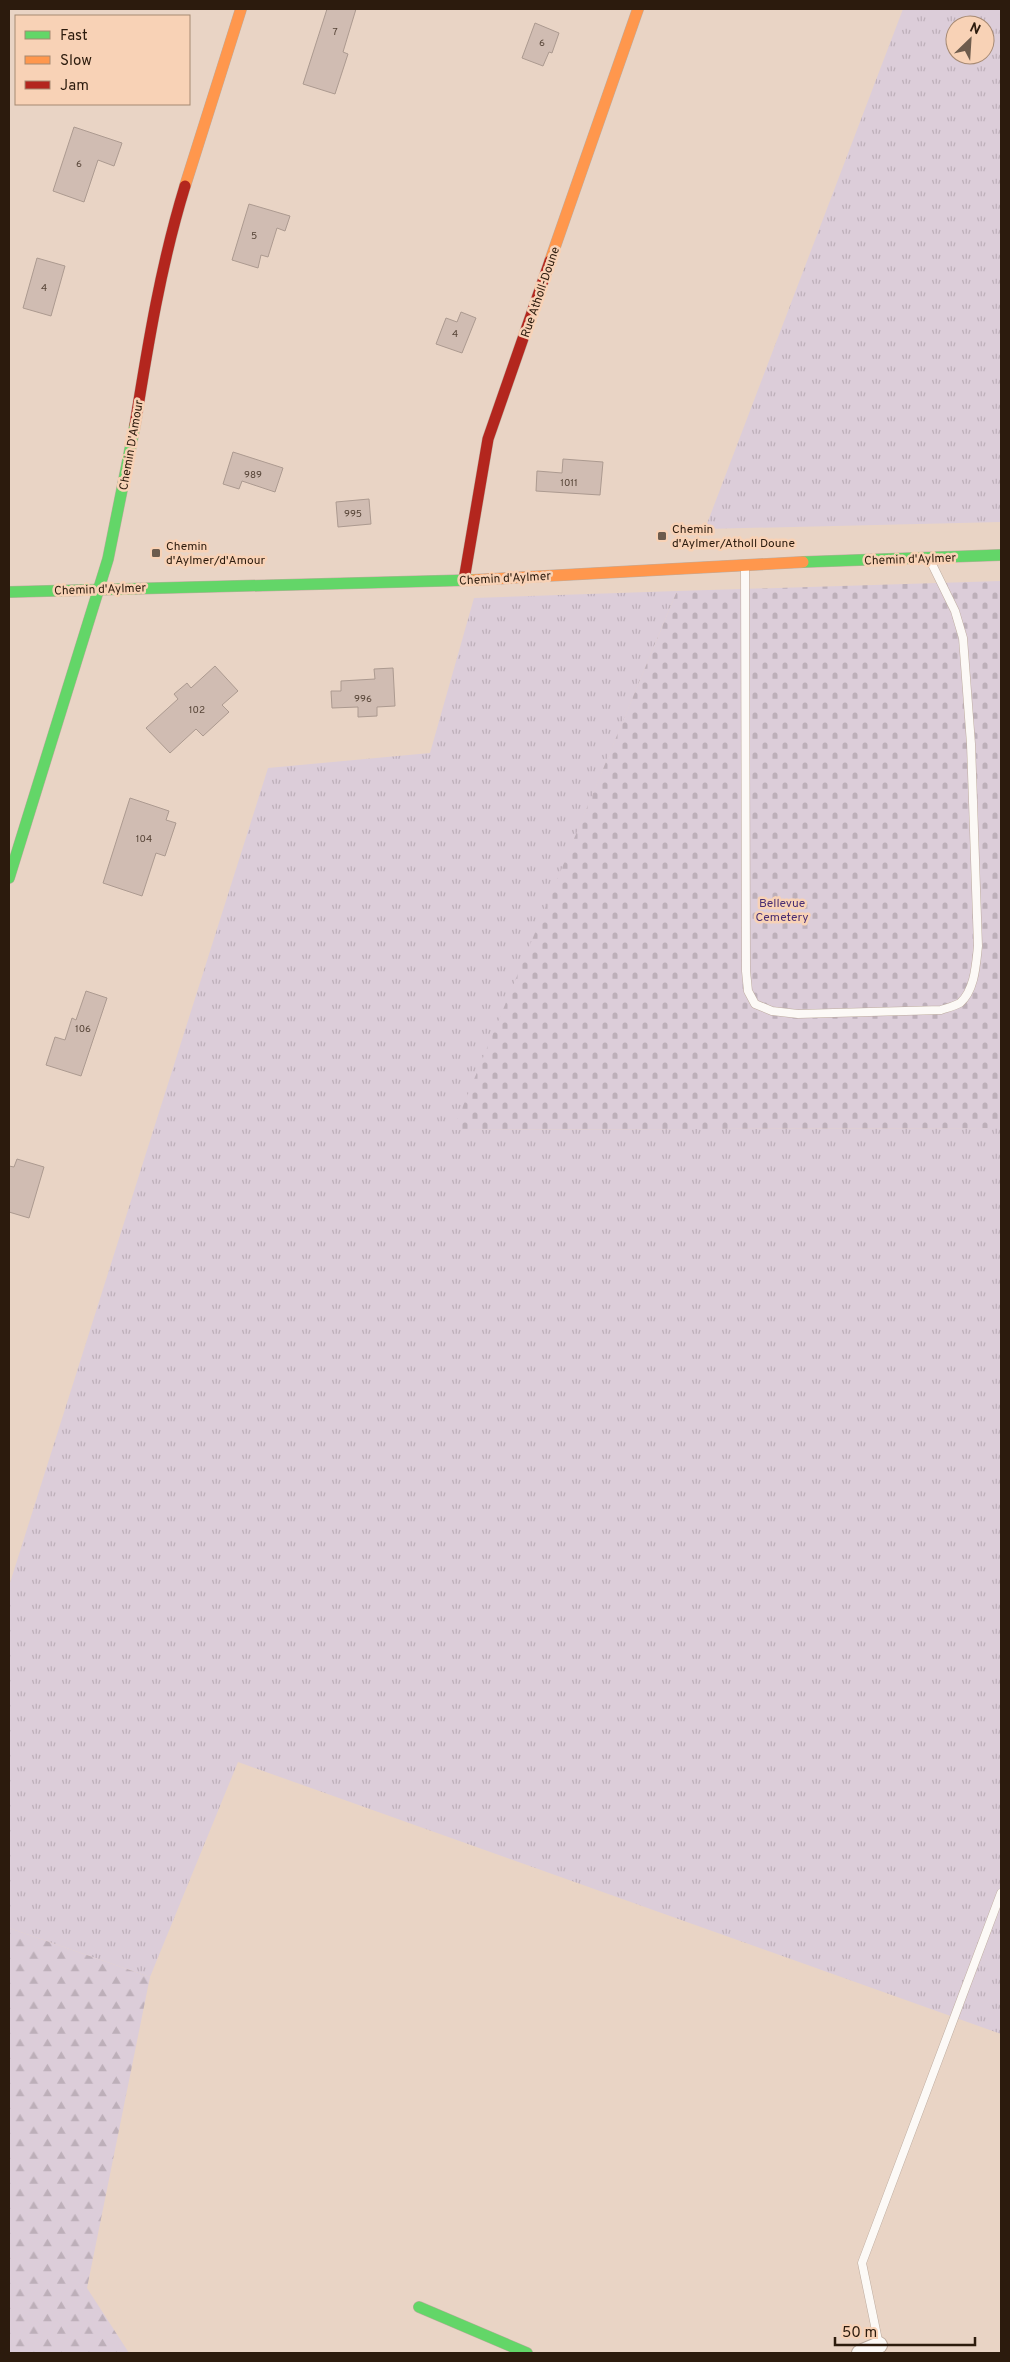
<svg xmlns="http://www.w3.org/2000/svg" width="1010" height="2362" font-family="Overpass,sans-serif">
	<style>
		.grass { fill: url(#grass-tufts); fill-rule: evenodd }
		.forest { fill: url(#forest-firs) }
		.cemetery { fill: url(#cemetery-stones) }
		.building { fill: #d0bcb2; stroke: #ac9a90 }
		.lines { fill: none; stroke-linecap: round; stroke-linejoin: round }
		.lane-casing { stroke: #beac9f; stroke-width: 9 }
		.street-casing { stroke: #beac9f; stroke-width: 18 }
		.fast-casing { stroke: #beac9f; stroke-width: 12 }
		.slow-casing { stroke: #beac9f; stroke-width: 12 }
		.jam-casing { stroke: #beac9f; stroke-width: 12 }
		.lane { stroke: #fcf9f6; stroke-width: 8 }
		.street { stroke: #fcf9f6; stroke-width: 16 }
		.fast { stroke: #63d668; stroke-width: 11 }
		.slow { stroke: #ff974d; stroke-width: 11 }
		.jam { stroke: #b3261e; stroke-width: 11 }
		.poi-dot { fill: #6e5c4d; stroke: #f8d2b6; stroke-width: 2 }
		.labels { text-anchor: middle; stroke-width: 5; stroke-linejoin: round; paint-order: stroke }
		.number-label { font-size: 10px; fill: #554336 }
		.street-label { font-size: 12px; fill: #2c1b0d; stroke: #f8d2b6 }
		.poi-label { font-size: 12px; fill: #2c1b0d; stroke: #f8d2b6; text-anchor: start }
		.park-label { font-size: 12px; fill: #482e72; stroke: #f8d2b6 }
	</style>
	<defs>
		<pattern id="grass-tufts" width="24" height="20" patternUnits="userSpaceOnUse" patternTransform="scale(1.25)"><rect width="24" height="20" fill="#dccdd9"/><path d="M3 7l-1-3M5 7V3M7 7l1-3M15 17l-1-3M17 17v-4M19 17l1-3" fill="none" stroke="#bdafb9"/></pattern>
		<pattern id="forest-firs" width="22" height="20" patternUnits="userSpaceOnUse" patternTransform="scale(1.25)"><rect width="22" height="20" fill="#dccdd9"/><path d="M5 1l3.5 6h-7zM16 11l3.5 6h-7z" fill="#bdafb9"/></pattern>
		<pattern id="cemetery-stones" width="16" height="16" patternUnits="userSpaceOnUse" patternTransform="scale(1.25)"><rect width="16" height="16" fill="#dccdd9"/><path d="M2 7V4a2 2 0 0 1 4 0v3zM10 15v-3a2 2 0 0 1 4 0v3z" fill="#bdafb9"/></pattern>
	</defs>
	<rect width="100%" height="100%" fill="#e9d4c5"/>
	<g class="grass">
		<path d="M 903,9 L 1001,9 L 1001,522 L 705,529 ZM 955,25 L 985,25 L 985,55 L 955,55 Z"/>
		<path d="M 677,591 L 454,1130 L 1001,1128 L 1001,2034 L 238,1762 L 150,1977 L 9,1928 L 9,1586 L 268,768 L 430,753 L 474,598 Z"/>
	</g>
	<path class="forest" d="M 9,1928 L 150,1977 L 87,2288 L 129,2353 L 9,2353 Z"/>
	<path class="cemetery" d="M 1001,581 L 1001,1128 L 453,1130 L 677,591 Z"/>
	<g class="building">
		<path d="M 327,9 L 356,9 L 343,52 L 348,54 L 335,94 L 303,84 Z"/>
		<path d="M 535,23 L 559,33 L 552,53 L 549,52 L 543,66 L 522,58 Z"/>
		<path d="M 74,127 L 122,143 L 114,166 L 98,160 L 84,202 L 53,191 Z"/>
		<path d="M 249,204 L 290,216 L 285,231 L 277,228 L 268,257 L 261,255 L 258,268 L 232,260 Z"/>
		<path d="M 37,258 L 65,266 L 51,316 L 23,308 Z"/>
		<path d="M 461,312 L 476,318 L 462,353 L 436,344 L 446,318 L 457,322 Z"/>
		<path d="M 233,452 L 283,468 L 275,492 L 242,481 L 239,489 L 223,484 Z"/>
		<path d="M 563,459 L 603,462 L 600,495 L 536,491 L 537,471 L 562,473 Z"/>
		<path d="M 369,499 L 371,524 L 338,527 L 336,502 Z"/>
		<path d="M 215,666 L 238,691 L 222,705 L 229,712 L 203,736 L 196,729 L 170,753 L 146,728 L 178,699 L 174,694 L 187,683 L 191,688 Z"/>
		<path d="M 393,668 L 395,706 L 377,707 L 377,716 L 358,717 L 358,707 L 332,708 L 331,691 L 341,691 L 341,681 L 375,679 L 374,669 Z"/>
		<path d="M 130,798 L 169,811 L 166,820 L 176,823 L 165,856 L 156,853 L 142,896 L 103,883 Z"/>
		<path d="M 86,991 L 107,998 L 81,1076 L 46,1065 L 55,1037 L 65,1040 L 72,1018 L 76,1020 Z"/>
		<path d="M 17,1159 L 44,1167 L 29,1218 L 9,1212 L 9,1166 L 14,1167 Z"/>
	</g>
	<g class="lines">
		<g class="lane-casing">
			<g id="lane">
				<path d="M 745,565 L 746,971 L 748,991 L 755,1004 L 772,1011 L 798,1014 L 941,1010 C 947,1008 955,1006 960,1003 C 975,990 976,964 978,946 L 971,744 L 963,638 L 955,611 L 930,560"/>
				<path d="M 879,2345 L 862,2263 L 1001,1893"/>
			</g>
		</g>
		<g class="street-casing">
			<path id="street" d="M 860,2353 L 879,2345"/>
		</g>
		<g class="fast-casing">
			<g id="fast">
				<path d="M 803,562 L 1001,555"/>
				<path d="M 9,592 L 473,580"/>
				<path d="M 9,878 L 108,559 L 135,425"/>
				<path d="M 419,2307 L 527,2353"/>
			</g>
		</g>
		<g class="slow-casing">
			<g id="slow">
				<path d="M 185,186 L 241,9"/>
				<path d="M 550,261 L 638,9"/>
				<path d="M 473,580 L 803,562"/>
			</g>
		</g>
		<g class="jam-casing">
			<g id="jam">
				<path d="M 135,425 C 148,344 161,264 185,186"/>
				<path d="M 464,580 L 488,439 L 550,261"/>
			</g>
		</g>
		<use href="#lane" class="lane"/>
		<use href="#street" class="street"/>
		<use href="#fast" class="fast"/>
		<use href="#slow" class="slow"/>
		<use href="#jam" class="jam"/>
	</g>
	<g class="poi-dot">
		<rect x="657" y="531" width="10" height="10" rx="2.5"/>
		<rect x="151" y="548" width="10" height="10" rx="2.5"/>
	</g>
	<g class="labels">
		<g class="number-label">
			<text x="335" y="35">7</text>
			<text x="542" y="46">6</text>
			<text x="79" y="167">6</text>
			<text x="254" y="239">5</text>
			<text x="44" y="291">4</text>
			<text x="455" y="337">4</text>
			<text x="253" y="478">989</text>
			<text x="569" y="486">1011</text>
			<text x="353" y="517">995</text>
			<text x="363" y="702">996</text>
			<text x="197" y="713">102</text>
			<text x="144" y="842">104</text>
			<text x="83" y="1032">106</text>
		</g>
		<g class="street-label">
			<text transform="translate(540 292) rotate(-71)" y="4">Rue Atholl-Doune</text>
			<text transform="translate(131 445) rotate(-80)" y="4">Chemin D'Amour</text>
			<text transform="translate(910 559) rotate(-2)" y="4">Chemin d'Aylmer</text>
			<text transform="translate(505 578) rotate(-3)" y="4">Chemin d'Aylmer</text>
			<text transform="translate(100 589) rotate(-2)" y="4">Chemin d'Aylmer</text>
		</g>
		<g class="poi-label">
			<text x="672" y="533">Chemin<tspan x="672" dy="14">d'Aylmer/Atholl Doune</tspan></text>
			<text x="166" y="550">Chemin<tspan x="166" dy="14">d'Aylmer/d'Amour</tspan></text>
		</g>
		<g class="park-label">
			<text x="782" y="907">Bellevue<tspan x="782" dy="14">Cemetery</tspan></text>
		</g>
	</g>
	<rect width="1010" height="2362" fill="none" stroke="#2c1b0d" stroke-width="20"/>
	<rect x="15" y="15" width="175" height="90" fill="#f8d2b6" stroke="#a68972"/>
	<rect x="25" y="31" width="25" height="8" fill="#63d668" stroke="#a68972"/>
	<text x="60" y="40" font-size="15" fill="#2c1b0d">Fast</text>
	<rect x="25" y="56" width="25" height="8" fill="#ff974d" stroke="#a68972"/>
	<text x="60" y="65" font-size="15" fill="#2c1b0d">Slow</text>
	<rect x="25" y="81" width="25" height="8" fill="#b3261e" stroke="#a68972"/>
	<text x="60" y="90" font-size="15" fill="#2c1b0d">Jam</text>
	<g transform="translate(970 40) rotate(25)"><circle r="24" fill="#f8d2b6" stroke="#a68972"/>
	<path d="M0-4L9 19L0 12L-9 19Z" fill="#6e5c4d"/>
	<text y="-8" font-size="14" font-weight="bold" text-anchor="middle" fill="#2c1b0d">N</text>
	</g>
	<path d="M835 2337v8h140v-8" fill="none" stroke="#2c1b0d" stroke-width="2.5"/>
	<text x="842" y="2337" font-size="15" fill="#2c1b0d" stroke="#f8d2b6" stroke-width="4" paint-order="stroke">50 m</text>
</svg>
